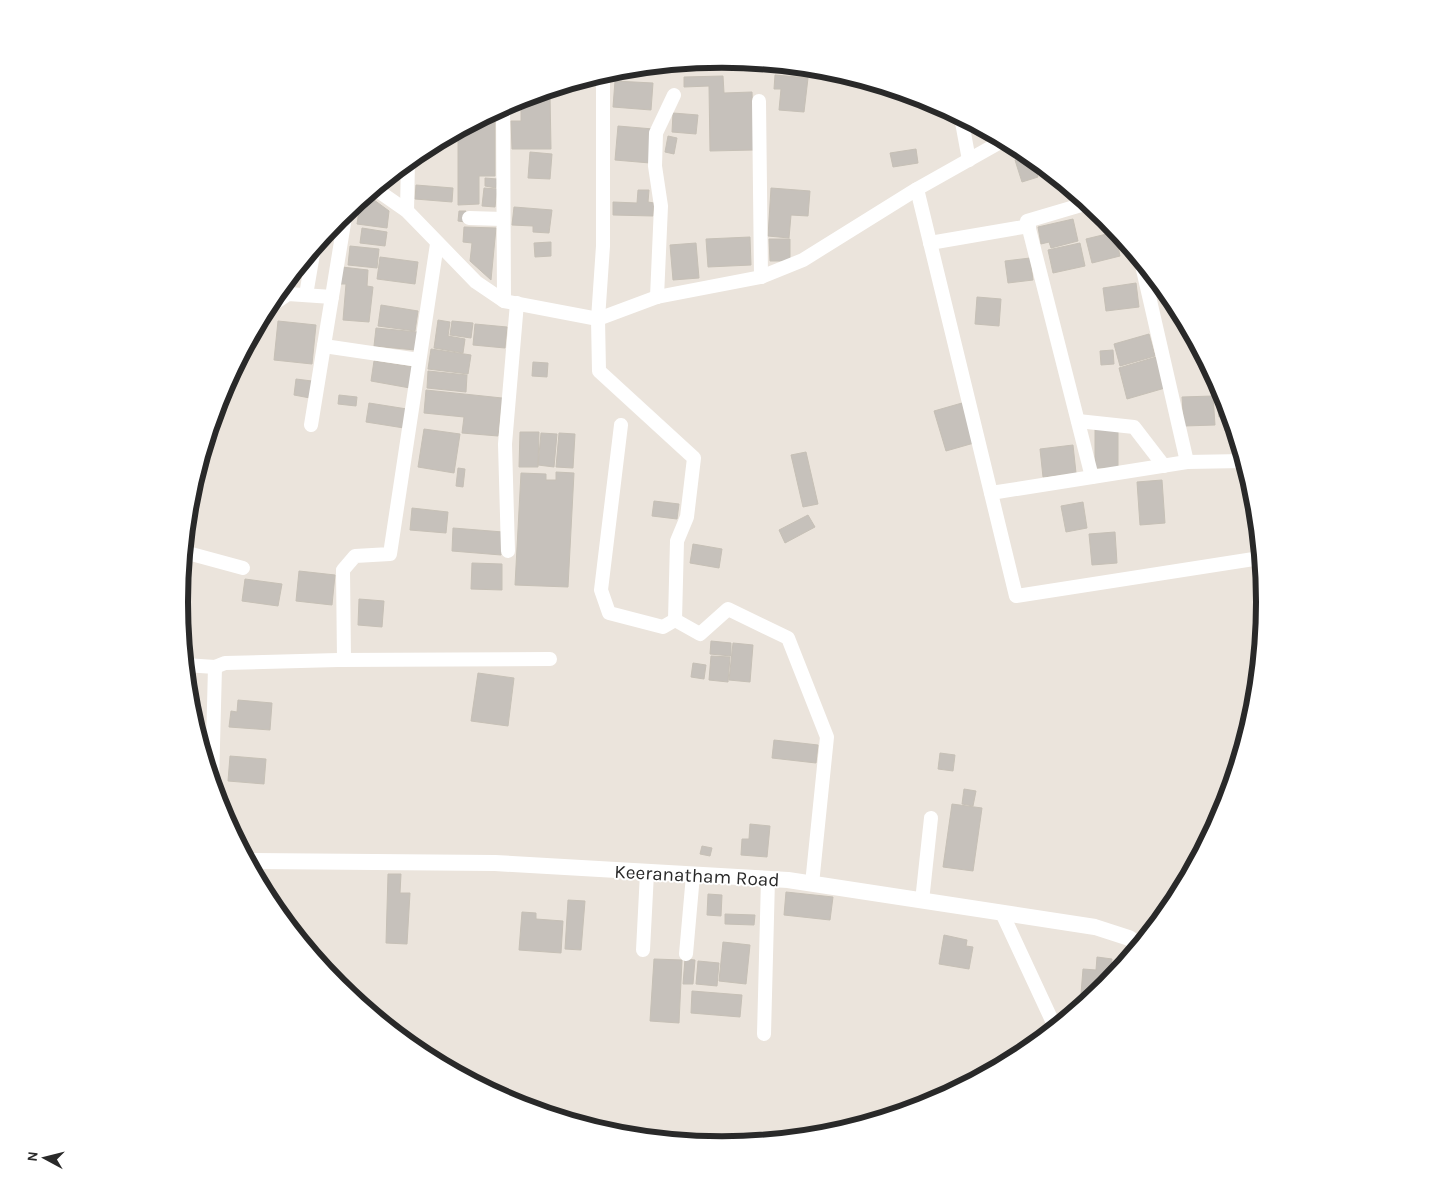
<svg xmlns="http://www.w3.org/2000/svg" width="1443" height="1203" font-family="Karla,sans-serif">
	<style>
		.building { fill: #c6c1bb; stroke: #c6c0b6 }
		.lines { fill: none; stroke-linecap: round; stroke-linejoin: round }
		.minor { stroke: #fff; stroke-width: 14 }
		.tertiary { stroke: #fff; stroke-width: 16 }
		.labels { text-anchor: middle; stroke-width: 4; stroke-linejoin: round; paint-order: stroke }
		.street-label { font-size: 19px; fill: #292929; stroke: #fff }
		.rim { fill: none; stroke: #292929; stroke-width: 6 }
	</style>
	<rect width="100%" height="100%" fill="#ebe4dc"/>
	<g class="building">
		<path d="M 775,75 L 808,78 L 804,112 L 779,110 L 781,89 L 774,89 Z"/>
		<path d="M 723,76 L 724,93 L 752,92 L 754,150 L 710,151 L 709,86 L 684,87 L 684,77 Z"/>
		<path d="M 615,81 L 653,83 L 651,110 L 613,107 Z"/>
		<path d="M 532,95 L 550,95 L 551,149 L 512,149 L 511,121 L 521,121 L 521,98 Z"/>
		<path d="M 932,102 L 943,107 L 933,108 Z"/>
		<path d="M 673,113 L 698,115 L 696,134 L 672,132 Z"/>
		<path d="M 474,122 L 495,122 L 495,176 L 479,176 L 479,204 L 458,205 L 458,130 Z"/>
		<path d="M 618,126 L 653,129 L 650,163 L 615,160 Z"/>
		<path d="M 668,136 L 677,138 L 674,154 L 665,152 Z"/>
		<path d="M 916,149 L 918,163 L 893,167 L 890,153 Z"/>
		<path d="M 530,152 L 552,154 L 550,179 L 528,178 Z"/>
		<path d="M 1029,155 L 1032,157 L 1038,177 L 1022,182 L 1015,160 Z"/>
		<path d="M 485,178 L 497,179 L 496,188 L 485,186 Z"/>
		<path d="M 416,185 L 453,188 L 452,202 L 415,199 Z"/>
		<path d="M 484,188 L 497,189 L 495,207 L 482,206 Z"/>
		<path d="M 771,188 L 810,191 L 808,216 L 791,215 L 789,238 L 768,236 Z"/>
		<path d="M 638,190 L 649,190 L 648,202 L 654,203 L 653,216 L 613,215 L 613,202 L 637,203 Z"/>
		<path d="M 366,194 L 389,211 L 387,228 L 357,224 L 361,198 Z"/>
		<path d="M 514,207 L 552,210 L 549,233 L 533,232 L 533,226 L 512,225 Z"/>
		<path d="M 459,211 L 466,211 L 465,222 L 458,221 Z"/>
		<path d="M 1073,219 L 1078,241 L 1051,248 L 1049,242 L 1041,244 L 1038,227 Z"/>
		<path d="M 464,227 L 496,228 L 491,280 L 470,261 L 472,243 L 463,242 Z"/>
		<path d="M 362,228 L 387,232 L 385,246 L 360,243 Z"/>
		<path d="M 1115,232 L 1120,256 L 1092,263 L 1086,239 Z"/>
		<path d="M 750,237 L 751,265 L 708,267 L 706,239 Z"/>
		<path d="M 769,239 L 790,239 L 790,261 L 770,261 Z"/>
		<path d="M 551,242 L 551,256 L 535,257 L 534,243 Z"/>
		<path d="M 696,243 L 699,278 L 673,280 L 670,245 Z"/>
		<path d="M 1080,243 L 1085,266 L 1053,273 L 1048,250 Z"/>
		<path d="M 350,246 L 379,249 L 377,268 L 348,265 Z"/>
		<path d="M 380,257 L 418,262 L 415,284 L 377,279 Z"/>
		<path d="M 1030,258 L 1033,280 L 1008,283 L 1005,261 Z"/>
		<path d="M 342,267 L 368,270 L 367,286 L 373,287 L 369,322 L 343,320 L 346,284 L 340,284 Z"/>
		<path d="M 1136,283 L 1139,307 L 1106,311 L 1103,288 Z"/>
		<path d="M 977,297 L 1001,299 L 999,326 L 975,324 Z"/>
		<path d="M 381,305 L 418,311 L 415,331 L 378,326 Z"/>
		<path d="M 438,320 L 450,322 L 448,336 L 465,339 L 463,353 L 434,348 Z"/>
		<path d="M 278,321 L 316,325 L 312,364 L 274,360 Z"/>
		<path d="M 452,321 L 473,323 L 471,338 L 450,335 Z"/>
		<path d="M 475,324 L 507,327 L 505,348 L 473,345 Z"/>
		<path d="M 376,328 L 417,332 L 415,350 L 374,346 Z"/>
		<path d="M 1149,334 L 1155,356 L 1120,366 L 1114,344 Z"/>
		<path d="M 431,349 L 471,355 L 468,374 L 428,369 Z"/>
		<path d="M 1113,350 L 1114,364 L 1101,365 L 1100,351 Z"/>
		<path d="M 1156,357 L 1165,388 L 1127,399 L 1119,368 Z"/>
		<path d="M 374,361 L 414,367 L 410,388 L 371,381 Z"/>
		<path d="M 533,362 L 548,363 L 547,377 L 532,376 Z"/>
		<path d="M 428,371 L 467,375 L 466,392 L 427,388 Z"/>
		<path d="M 296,379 L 312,381 L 310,398 L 294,395 Z"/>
		<path d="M 426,390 L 502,398 L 498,436 L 462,433 L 464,417 L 424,413 Z"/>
		<path d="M 339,395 L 357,397 L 356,406 L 338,404 Z"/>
		<path d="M 1213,396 L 1215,425 L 1184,426 L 1182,397 Z"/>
		<path d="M 369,403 L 407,409 L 404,428 L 366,422 Z"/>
		<path d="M 962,403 L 974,443 L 946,451 L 934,411 Z"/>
		<path d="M 1226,404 L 1234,430 L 1225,431 L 1224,416 L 1219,417 L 1217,405 Z"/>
		<path d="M 424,429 L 460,434 L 454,473 L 418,467 Z"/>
		<rect x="1095" y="429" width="23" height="39"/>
		<path d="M 520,432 L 539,432 L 538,467 L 519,467 Z"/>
		<path d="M 541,433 L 557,434 L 554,467 L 538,465 Z"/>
		<path d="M 559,433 L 575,434 L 573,468 L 556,467 Z"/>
		<path d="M 1073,445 L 1076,473 L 1043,477 L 1040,449 Z"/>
		<path d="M 806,452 L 818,504 L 803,507 L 791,455 Z"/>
		<path d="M 458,468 L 465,469 L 463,487 L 456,486 Z"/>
		<path d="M 556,472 L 574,473 L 568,587 L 515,585 L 521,473 L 546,474 L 546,480 L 556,480 Z"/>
		<path d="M 1162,480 L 1165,523 L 1140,525 L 1137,482 Z"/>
		<path d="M 654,501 L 679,504 L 677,519 L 652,516 Z"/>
		<path d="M 1083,502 L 1087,528 L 1066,532 L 1061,506 Z"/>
		<path d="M 412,508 L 448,512 L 446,533 L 410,530 Z"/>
		<path d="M 808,515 L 815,527 L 785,543 L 779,530 Z"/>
		<path d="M 453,528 L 503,532 L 501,555 L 452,551 Z"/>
		<path d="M 1115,532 L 1117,563 L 1092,565 L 1089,534 Z"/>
		<path d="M 693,544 L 722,549 L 719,568 L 690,563 Z"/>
		<path d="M 472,563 L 502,564 L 502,590 L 471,589 Z"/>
		<path d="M 299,571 L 335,575 L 332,605 L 296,601 Z"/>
		<path d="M 245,579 L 282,584 L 278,606 L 242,601 Z"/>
		<path d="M 359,599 L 384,601 L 382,627 L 358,625 Z"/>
		<path d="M 711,641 L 731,643 L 731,656 L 710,654 Z"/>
		<path d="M 733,643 L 753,645 L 750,682 L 729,680 Z"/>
		<path d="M 711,656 L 730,657 L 728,682 L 709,680 Z"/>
		<path d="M 693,663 L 706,665 L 704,679 L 691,677 Z"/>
		<path d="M 478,673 L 514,678 L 508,726 L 471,721 Z"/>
		<path d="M 238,700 L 272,703 L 270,730 L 229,727 L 231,711 L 237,712 Z"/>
		<path d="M 774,740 L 818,745 L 816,763 L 772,758 Z"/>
		<path d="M 940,753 L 955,755 L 953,771 L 938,769 Z"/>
		<path d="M 230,756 L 266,759 L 264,784 L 228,781 Z"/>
		<path d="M 964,789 L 976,791 L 973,806 L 962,804 Z"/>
		<path d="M 952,804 L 982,808 L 973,871 L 943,867 Z"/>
		<path d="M 750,824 L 770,826 L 767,857 L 741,855 L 742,839 L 749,839 Z"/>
		<path d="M 702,846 L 712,848 L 710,856 L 700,854 Z"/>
		<path d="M 388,874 L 401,874 L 400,893 L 410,893 L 407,944 L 386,943 Z"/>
		<path d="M 786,892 L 833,897 L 830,920 L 784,915 Z"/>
		<path d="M 708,894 L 722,895 L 721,916 L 707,915 Z"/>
		<path d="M 568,900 L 585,901 L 581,950 L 565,949 Z"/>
		<path d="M 522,912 L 536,913 L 536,919 L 563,921 L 561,953 L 519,950 Z"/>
		<path d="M 725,914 L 755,915 L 754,925 L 725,924 Z"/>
		<path d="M 944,935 L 967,940 L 966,946 L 973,947 L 969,969 L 939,964 Z"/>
		<path d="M 723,942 L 750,945 L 746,984 L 719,981 Z"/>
		<path d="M 1097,957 L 1112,959 L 1110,979 L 1105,985 L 1080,1006 L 1083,969 L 1096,970 Z"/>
		<path d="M 654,959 L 682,960 L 679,1023 L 650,1021 Z"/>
		<path d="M 685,959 L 695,960 L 693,984 L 683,984 Z"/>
		<path d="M 698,961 L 719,963 L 717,986 L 696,984 Z"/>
		<path d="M 692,991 L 742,995 L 740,1017 L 691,1013 Z"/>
	</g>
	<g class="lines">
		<g class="minor">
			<path d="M 603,73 L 603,246 L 598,319 L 599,371 L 694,458 L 687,517 L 677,541 L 675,620"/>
			<path d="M 759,101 L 761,277"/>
			<path d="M 503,106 L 504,301"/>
			<path d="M 961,117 L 969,160"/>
			<path d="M 374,188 L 407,211 L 476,282 L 504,301 L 598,319 L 657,297 L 761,277 L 803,260 L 917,189 L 1004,140"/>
			<path d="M 917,189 L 1016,596 L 1260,558"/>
			<path d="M 1088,203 L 1027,221 L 1092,477"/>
			<path d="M 407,211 L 408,160"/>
			<path d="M 469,218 L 503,219"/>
			<path d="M 930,243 L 1029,226"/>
			<path d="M 1141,261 L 1187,462"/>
			<path d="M 306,295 L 313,254 L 311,250"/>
			<path d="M 657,297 L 661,206 L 655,166 L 656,133 L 674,95"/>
			<path d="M 266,309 L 288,294 L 332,297"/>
			<path d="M 324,346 L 419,360"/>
			<path d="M 1078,421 L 1134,427 L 1164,466"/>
			<path d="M 311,425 L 346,211"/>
			<path d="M 621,425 L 601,590 L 609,613 L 663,627 L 675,620 L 700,634 L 728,609 L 788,638 L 827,737 L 812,884"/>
			<path d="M 991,493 L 1187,462 L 1243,461"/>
			<path d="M 508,551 L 505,444 L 517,303"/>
			<path d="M 184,552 L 243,568"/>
			<path d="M 344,660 L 343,570 L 355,556 L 390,554 L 437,244"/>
			<path d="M 185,665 L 215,667 L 225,663 L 338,660 L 550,659"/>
			<path d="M 212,784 L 215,667"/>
			<path d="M 922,901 L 931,818"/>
			<path d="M 1002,913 L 1055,1027"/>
			<path d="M 643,950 L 647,873"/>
			<path d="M 686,954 L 693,875"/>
			<path d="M 764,1034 L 768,879"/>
		</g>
		<path class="tertiary" d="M 248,861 L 495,863 L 788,880 L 1095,927 L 1129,938 L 1139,945"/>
	</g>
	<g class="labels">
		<g class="street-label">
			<text transform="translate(697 875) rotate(3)" y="7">Keeranatham Road</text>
		</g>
	</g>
	<path d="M0 0H1443V1203H0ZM188 602a534 534 0 1 1 1068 0a534 534 0 1 1-1068 0Z" fill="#fff" fill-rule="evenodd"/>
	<path class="rim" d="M188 602a534 534 0 1 1 1068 0a534 534 0 1 1-1068 0Z"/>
	<g transform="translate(45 1158) rotate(277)" stroke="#ffffff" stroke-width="4" paint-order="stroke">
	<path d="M0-4L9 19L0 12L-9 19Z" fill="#292929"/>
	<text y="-8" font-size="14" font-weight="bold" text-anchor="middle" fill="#292929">N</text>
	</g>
</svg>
